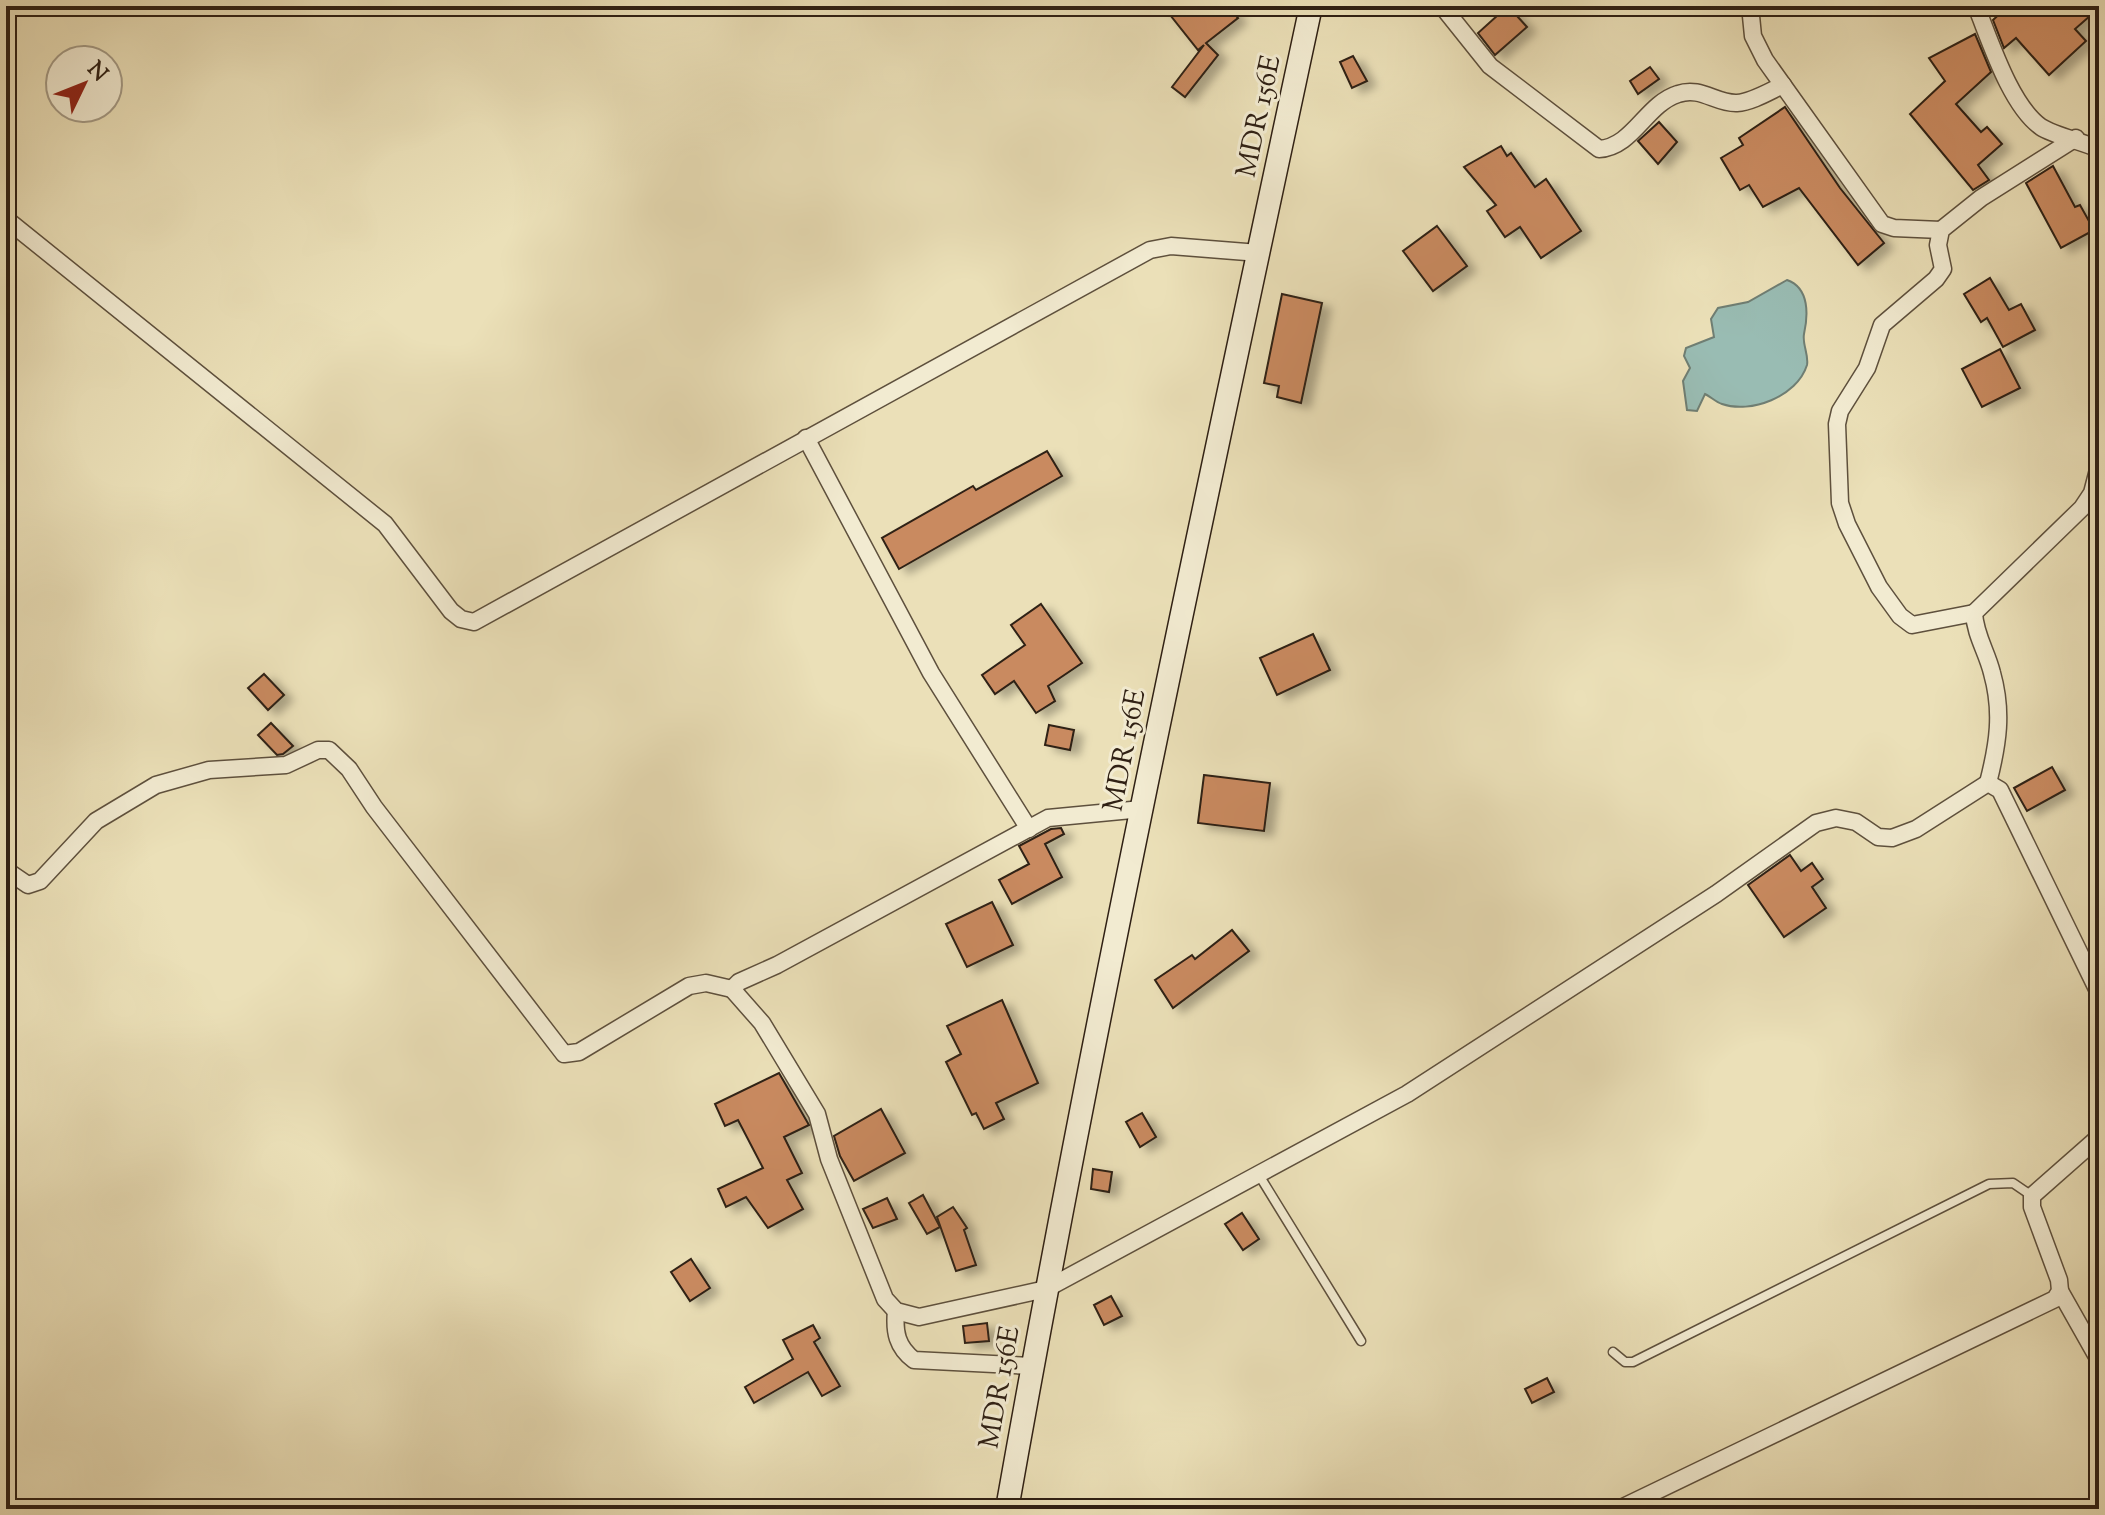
<svg xmlns="http://www.w3.org/2000/svg" width="2105" height="1515" font-family="'Sorts Mill Goudy',serif">
	<style>
		.water { fill: #99bcb3; stroke: #6f7e73; stroke-width: 2 }
		.building { fill: #c98a60; stroke: #2f2014; stroke-width: 2; filter: url(#shadow) }
		.lines { fill: none; stroke-linecap: round; stroke-linejoin: round }
		.lane-casing { stroke: #5e503d; stroke-width: 11 }
		.street-casing { stroke: #5e503d; stroke-width: 19 }
		.secondary-casing { stroke: #2f2014; stroke-width: 25 }
		.lane { stroke: #f2ebd1; stroke-width: 8 }
		.street { stroke: #f2ebd1; stroke-width: 16 }
		.secondary { stroke: #f2ebd1; stroke-width: 22 }
		.labels { text-anchor: middle; stroke-width: 6; stroke-linejoin: round; paint-order: stroke }
		.street-label { font-size: 28px; fill: #2f2014; stroke: #f2ebd1 }
	</style>
	<defs>
		<filter id="shadow"><feDropShadow dx="9" dy="5" stdDeviation="4" flood-color="#0004"/></filter>
	</defs>
	<rect width="100%" height="100%" fill="#ebe0b8"/>
	<filter id="stains"><feTurbulence type="fractalNoise" baseFrequency=".0025" numOctaves="4"/><feColorMatrix values="0 0 0 0 .2 0 0 0 0 .09 0 0 0 0 .02 0 0 0 .5 -.17"/></filter>
	<radialGradient id="worn" r=".72"><stop offset=".6" stop-color="#630" stop-opacity="0"/><stop offset="1" stop-color="#630" stop-opacity=".3"/></radialGradient>
	<path class="water" d="M 1787,280 C 1810,288 1808,316 1804,334 C 1802,344 1809,355 1807,365 C 1797,397 1750,414 1722,404 C 1716,402 1711,397 1705,394 L 1697,411 L 1687,410 L 1683,381 L 1690,368 L 1684,356 L 1686,348 L 1714,337 L 1711,319 L 1718,308 L 1748,302 Z"/>
	<g class="building">
		<path d="M 1163,6 L 1228,6 L 1238,18 L 1206,43 L 1218,55 L 1185,97 L 1172,87 L 1204,45 L 1198,50 Z"/>
		<path d="M 1508,6 L 1527,27 L 1495,55 L 1478,33 Z"/>
		<path d="M 2008,6 L 2099,6 L 2099,8 L 2075,29 L 2086,41 L 2049,75 L 2016,38 L 2004,48 L 1993,20 Z"/>
		<path d="M 1975,34 L 1991,72 L 1956,104 L 1981,132 L 1987,127 L 2002,144 L 1978,165 L 1989,180 L 1973,190 L 1910,114 L 1945,81 L 1929,58 Z"/>
		<path d="M 1353,56 L 1367,81 L 1352,88 L 1340,62 Z"/>
		<path d="M 1650,67 L 1659,79 L 1638,94 L 1630,81 Z"/>
		<path d="M 1785,107 L 1840,188 L 1884,243 L 1858,265 L 1799,188 L 1763,207 L 1749,185 L 1740,190 L 1721,158 L 1743,145 L 1739,138 Z"/>
		<path d="M 1659,122 L 1677,142 L 1658,164 L 1638,141 Z"/>
		<path d="M 1501,146 L 1507,156 L 1511,153 L 1535,187 L 1546,179 L 1581,231 L 1541,258 L 1520,227 L 1505,237 L 1487,211 L 1496,205 L 1464,167 Z"/>
		<path d="M 2053,166 L 2075,207 L 2080,205 L 2094,230 L 2061,248 L 2026,183 Z"/>
		<path d="M 1437,226 L 1467,266 L 1433,291 L 1403,251 Z"/>
		<path d="M 1990,278 L 2009,310 L 2021,304 L 2035,330 L 2003,347 L 1987,318 L 1981,322 L 1964,294 Z"/>
		<path d="M 1282,294 L 1322,303 L 1301,403 L 1277,397 L 1279,386 L 1264,383 Z"/>
		<path d="M 2000,349 L 2020,388 L 1982,407 L 1962,369 Z"/>
		<path d="M 1047,451 L 1062,476 L 899,569 L 882,538 L 973,486 L 976,490 Z"/>
		<path d="M 1041,604 L 1082,663 L 1048,686 L 1055,701 L 1036,713 L 1014,681 L 995,694 L 982,675 L 1025,645 L 1011,625 Z"/>
		<path d="M 1313,634 L 1330,670 L 1277,695 L 1260,658 Z"/>
		<path d="M 264,674 L 284,695 L 268,710 L 248,688 Z"/>
		<path d="M 271,723 L 293,746 L 283,754 L 277,755 L 258,735 Z"/>
		<path d="M 1049,725 L 1074,730 L 1070,750 L 1045,745 Z"/>
		<path d="M 2052,767 L 2065,790 L 2027,811 L 2014,788 Z"/>
		<path d="M 1204,775 L 1270,783 L 1264,831 L 1198,823 Z"/>
		<path d="M 1061,828 L 1064,834 L 1045,844 L 1062,877 L 1012,904 L 999,880 L 1029,864 L 1019,846 L 1051,829 Z"/>
		<path d="M 1790,855 L 1801,871 L 1812,863 L 1823,879 L 1812,887 L 1826,908 L 1784,937 L 1748,885 Z"/>
		<path d="M 992,902 L 1013,945 L 967,967 L 946,924 Z"/>
		<path d="M 1232,930 L 1249,951 L 1173,1008 L 1155,980 L 1192,955 L 1195,959 Z"/>
		<path d="M 1002,1000 L 1038,1083 L 996,1103 L 1004,1119 L 984,1129 L 976,1113 L 972,1115 L 946,1062 L 961,1054 L 947,1026 Z"/>
		<path d="M 779,1073 L 809,1125 L 784,1137 L 802,1173 L 787,1180 L 803,1209 L 768,1228 L 746,1197 L 726,1207 L 718,1189 L 763,1168 L 738,1120 L 725,1126 L 715,1104 Z"/>
		<path d="M 881,1109 L 905,1153 L 854,1181 L 840,1156 L 834,1136 Z"/>
		<path d="M 1142,1113 L 1156,1137 L 1140,1147 L 1126,1122 Z"/>
		<path d="M 1093,1169 L 1112,1172 L 1109,1192 L 1091,1189 Z"/>
		<path d="M 923,1195 L 940,1227 L 927,1234 L 909,1203 Z"/>
		<path d="M 887,1198 L 897,1219 L 873,1228 L 863,1209 Z"/>
		<path d="M 953,1207 L 967,1228 L 964,1230 L 976,1265 L 956,1271 L 937,1217 Z"/>
		<path d="M 1242,1213 L 1259,1239 L 1243,1250 L 1225,1224 Z"/>
		<path d="M 691,1259 L 710,1288 L 690,1301 L 671,1272 Z"/>
		<path d="M 1111,1296 L 1122,1316 L 1104,1325 L 1094,1305 Z"/>
		<path d="M 987,1323 L 989,1341 L 965,1343 L 963,1326 Z"/>
		<path d="M 813,1325 L 820,1338 L 814,1342 L 840,1386 L 822,1396 L 808,1372 L 754,1403 L 745,1387 L 793,1359 L 783,1340 Z"/>
		<path d="M 1547,1378 L 1554,1392 L 1532,1403 L 1525,1389 Z"/>
	</g>
	<g class="lines">
		<g class="lane-casing">
			<g id="lane">
				<path d="M 1259,1175 L 1361,1341"/>
				<path d="M 1613,1352 L 1625,1362 L 1633,1362 L 1989,1184 L 2013,1183 L 2032,1196"/>
			</g>
		</g>
		<g class="street-casing">
			<g id="street">
				<path d="M 1442,6 L 1490,66 L 1599,149 C 1633,147 1646,104 1678,94 C 1701,86 1716,104 1737,103 C 1752,102 1770,91 1783,85"/>
				<path d="M 1750,6 L 1753,36 L 1765,60 L 1882,224 L 1894,228 L 1941,230"/>
				<path d="M 1976,6 C 1990,40 2010,105 2041,127 C 2053,135 2083,142 2099,149"/>
				<path d="M 6,219 L 385,524 L 451,611 L 461,619 L 474,622 L 1150,250 L 1171,246 L 1259,253"/>
				<path d="M 806,438 L 931,673 L 1029,829"/>
				<path d="M 1974,613 L 1912,625 L 1900,616 L 1879,587 L 1847,524 L 1840,503 L 1837,424 L 1840,411 L 1867,368 L 1882,325 L 1936,279 L 1943,269 L 1938,245 L 1941,230 L 1981,198 L 2076,138"/>
				<path d="M 1988,783 C 1998,744 2003,712 1992,673 C 1987,652 1975,635 1974,613 L 2082,508 L 2092,493 L 2099,466"/>
				<path d="M 1142,809 L 1048,818 L 777,965 L 739,982 L 732,989 L 762,1023 L 817,1114 L 829,1159 L 885,1299 L 896,1311 L 919,1317 L 1046,1289 L 1407,1094 L 1716,894 L 1816,823 L 1836,818 L 1856,822 L 1878,837 L 1892,838 L 1916,829 L 1988,783 L 2000,790 L 2099,993"/>
				<path d="M 6,870 L 28,885 L 40,881 L 96,821 L 156,785 L 209,770 L 286,765 L 318,750 L 329,750 L 349,769 L 374,807 L 564,1054 L 579,1052 L 689,986 L 706,983 L 732,989"/>
				<path d="M 2060,1291 L 2099,1360"/>
				<path d="M 896,1311 C 894,1332 897,1347 914,1360 L 1032,1366"/>
				<path d="M 1619,1509 L 2055,1299 L 2060,1291 L 2059,1280 L 2032,1207 L 2032,1196 L 2099,1137"/>
			</g>
		</g>
		<g class="secondary-casing">
			<path id="secondary" d="M 1007,1509 C 1096,1006 1204,506 1311,6"/>
		</g>
		<use href="#lane" class="lane"/>
		<use href="#street" class="street"/>
		<use href="#secondary" class="secondary"/>
	</g>
	<g class="labels">
		<g class="street-label">
			<text transform="translate(1257 116) rotate(-78)" y="10">MDR 156E</text>
			<text transform="translate(1123 750) rotate(-79)" y="10">MDR 156E</text>
			<text transform="translate(998 1387) rotate(-80)" y="10">MDR 156E</text>
		</g>
	</g>
	<rect width="2105" height="1515" fill="none" stroke="#ebe0b8" stroke-width="32"/>
	<rect x="8" y="8" width="2089" height="1499" fill="none" stroke="#2f2014" stroke-width="4"/>
	<rect x="16" y="16" width="2073" height="1483" fill="none" stroke="#2f2014" stroke-width="2"/>
	<g transform="translate(84 84) rotate(47)"><circle r="38" fill="#f2ebd1" stroke="#a49a85" stroke-width="2"/>
	<path d="M0-6L14 30L0 20L-14 30Z" fill="#8f2418"/>
	<text y="-12" font-size="22" font-weight="bold" text-anchor="middle" fill="#2f2014">N</text>
	</g>
	<rect width="100%" height="100%" filter="url(#stains)"/>
	<rect width="100%" height="100%" fill="url(#worn)"/>
</svg>
